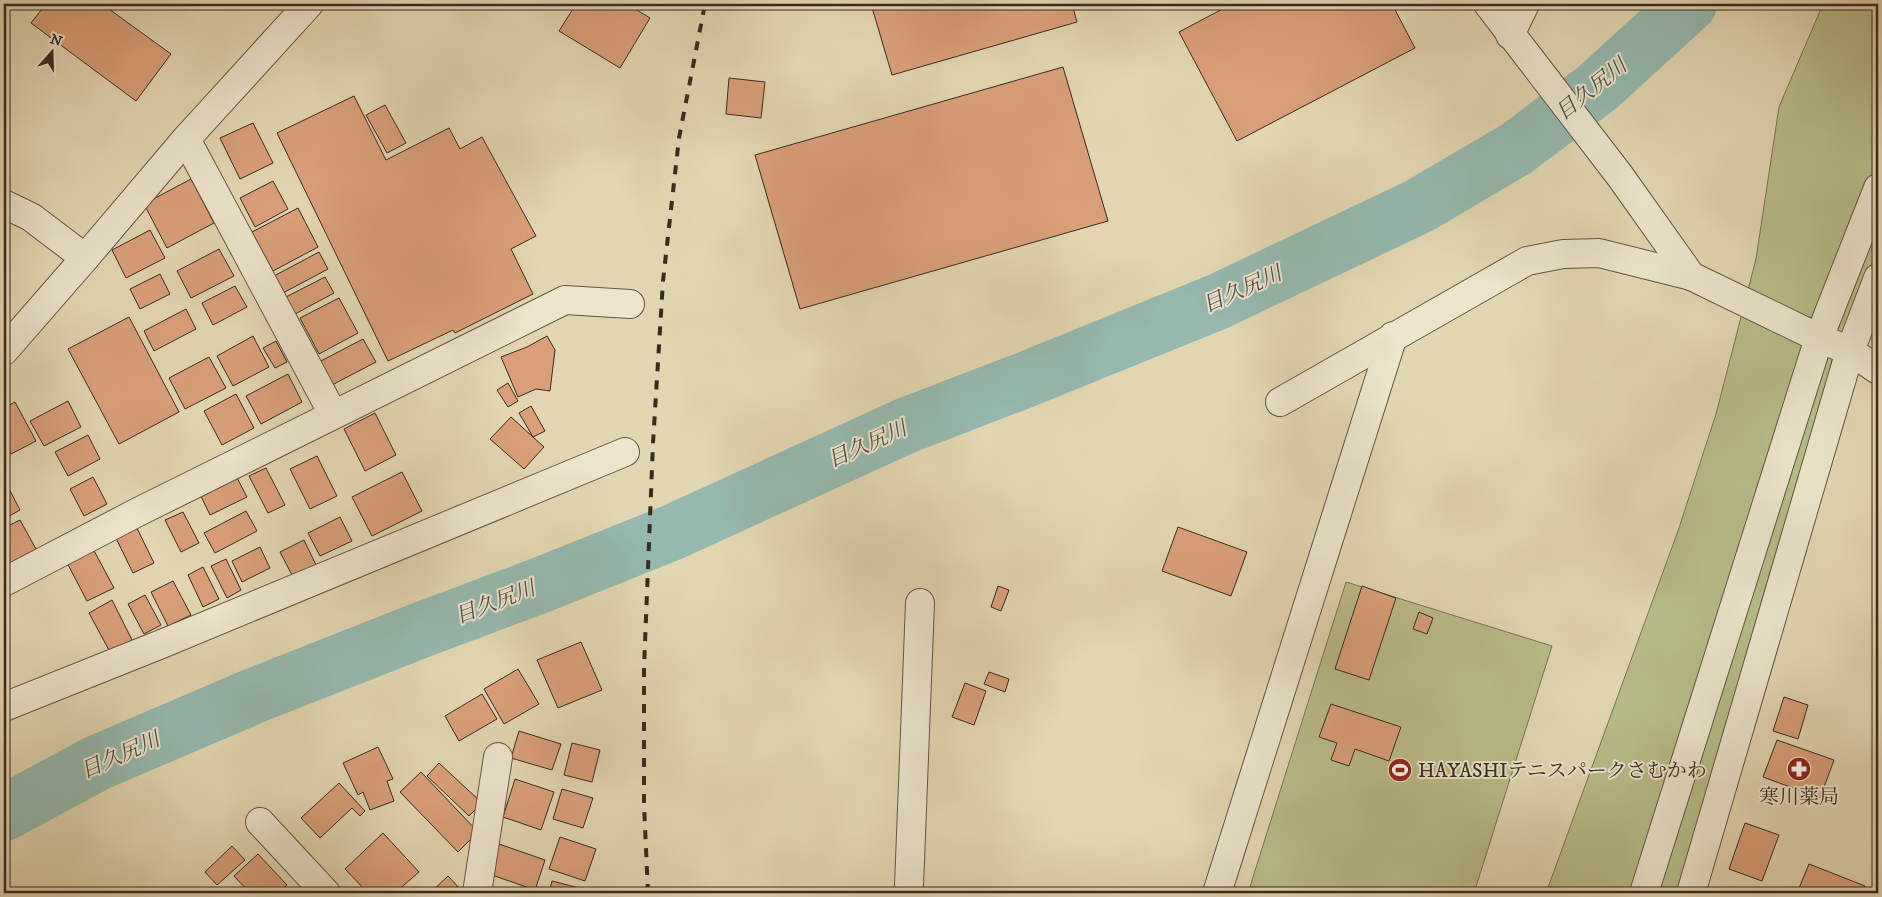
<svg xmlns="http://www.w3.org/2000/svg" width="1882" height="897" font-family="'IM FELL DW Pica','Noto Serif JP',serif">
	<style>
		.green { fill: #b8bc89; stroke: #787354 }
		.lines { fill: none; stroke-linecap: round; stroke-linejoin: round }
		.river { stroke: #95b9ae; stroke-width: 56 }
		.building { fill: #da9f79; stroke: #392a20 }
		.minor-casing { stroke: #635544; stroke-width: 30 }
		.minor { stroke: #ece4cd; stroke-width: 28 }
		.rail { stroke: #392a20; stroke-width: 4; stroke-dasharray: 9 9; stroke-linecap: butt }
		.labels { text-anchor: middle; stroke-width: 4; stroke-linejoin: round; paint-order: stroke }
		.poi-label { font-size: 20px; fill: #392a20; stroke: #ece4cd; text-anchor: start }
		.water-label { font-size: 21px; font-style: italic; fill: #504e44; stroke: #ece4cd }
	</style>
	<rect width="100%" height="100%" fill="#e2d6b2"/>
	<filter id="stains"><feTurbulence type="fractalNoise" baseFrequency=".004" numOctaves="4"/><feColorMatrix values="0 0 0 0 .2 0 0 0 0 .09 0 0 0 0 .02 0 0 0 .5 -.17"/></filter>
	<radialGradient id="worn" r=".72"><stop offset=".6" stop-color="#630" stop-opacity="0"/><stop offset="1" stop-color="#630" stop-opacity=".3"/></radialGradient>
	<g class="green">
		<path d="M 1823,4 L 1878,4 L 1878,264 L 1833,352 L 1824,412 L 1690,893 L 1546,893 L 1678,531 L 1716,414 L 1756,259 L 1779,107 Z"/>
		<path d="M 1346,582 L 1552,646 L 1474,893 L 1248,893 Z"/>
	</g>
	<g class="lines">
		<path class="river" d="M 4,813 L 97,763 L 256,695 L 421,630 L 541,585 L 673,532 L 905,426 L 1017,383 L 1217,302 L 1419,206 L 1516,149 L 1597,88 L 1689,4"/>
	</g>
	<g class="building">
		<path d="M 46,4 L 102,4 L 171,54 L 136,101 L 31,23 Z"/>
		<path d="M 576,4 L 627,4 L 650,18 L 620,68 L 559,31 Z"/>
		<path d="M 871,4 L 1072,4 L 1077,22 L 892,75 Z"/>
		<path d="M 1232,4 L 1392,4 L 1415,48 L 1237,141 L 1179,32 Z"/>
		<path d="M 1063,67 L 1108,221 L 800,309 L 755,155 Z"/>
		<path d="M 729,78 L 765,82 L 761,118 L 726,114 Z"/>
		<path d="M 354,96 L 386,160 L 449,128 L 460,149 L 482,137 L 536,236 L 511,249 L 533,294 L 455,333 L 453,330 L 388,361 L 277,133 Z"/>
		<path d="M 385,105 L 406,143 L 387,153 L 366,115 Z"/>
		<path d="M 253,123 L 273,163 L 240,179 L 220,138 Z"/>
		<path d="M 191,179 L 214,223 L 167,248 L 144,204 Z"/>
		<path d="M 273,181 L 288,209 L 255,227 L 240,198 Z"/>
		<path d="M 298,208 L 318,247 L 273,271 L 252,232 Z"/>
		<path d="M 150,230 L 165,258 L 126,278 L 112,250 Z"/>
		<path d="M 219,249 L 234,276 L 191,298 L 177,271 Z"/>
		<path d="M 319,252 L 328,269 L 283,293 L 274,276 Z"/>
		<path d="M 160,274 L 170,294 L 140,309 L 130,289 Z"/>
		<path d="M 325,277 L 334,293 L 295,314 L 286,297 Z"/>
		<path d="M 235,286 L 247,307 L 213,325 L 202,303 Z"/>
		<path d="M 339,298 L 358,333 L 319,354 L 300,318 Z"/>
		<path d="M 186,309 L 196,329 L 154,351 L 144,331 Z"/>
		<path d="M 129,317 L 179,412 L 119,444 L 68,349 Z"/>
		<path d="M 253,336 L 269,367 L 233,386 L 217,356 Z"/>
		<path d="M 547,336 L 555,350 L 550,391 L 536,389 L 518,397 L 501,357 L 527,347 Z"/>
		<path d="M 363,339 L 376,362 L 332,385 L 319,362 Z"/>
		<path d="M 276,341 L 287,362 L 275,368 L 263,348 Z"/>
		<path d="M 209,357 L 226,388 L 185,409 L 169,378 Z"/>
		<path d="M 288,374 L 302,402 L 261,424 L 246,396 Z"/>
		<path d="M 508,383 L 518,401 L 508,407 L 497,390 Z"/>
		<path d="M 236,394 L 254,428 L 222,445 L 204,411 Z"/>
		<path d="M 68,401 L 81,427 L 44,446 L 30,421 Z"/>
		<path d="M 15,402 L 36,441 L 11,454 L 4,439 L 4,408 Z"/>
		<path d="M 531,406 L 545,431 L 533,437 L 519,413 Z"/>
		<path d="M 375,413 L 396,455 L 365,471 L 344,429 Z"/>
		<path d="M 511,417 L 544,447 L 524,469 L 490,439 Z"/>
		<path d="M 88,435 L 100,459 L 68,476 L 55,452 Z"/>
		<path d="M 317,456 L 337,496 L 310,509 L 290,469 Z"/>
		<path d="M 266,468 L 285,505 L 268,513 L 249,476 Z"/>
		<path d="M 402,472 L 422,511 L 372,536 L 352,497 Z"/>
		<path d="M 235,474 L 247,497 L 210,515 L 199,492 Z"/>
		<path d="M 93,477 L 107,504 L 84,516 L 70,489 Z"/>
		<path d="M 4,479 L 20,510 L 4,519 Z"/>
		<path d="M 246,511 L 257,531 L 215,553 L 204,533 Z"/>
		<path d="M 183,512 L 199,543 L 181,552 L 165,520 Z"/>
		<path d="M 340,517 L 352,541 L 320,556 L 308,533 Z"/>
		<path d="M 20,520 L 36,549 L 4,566 L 4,528 Z"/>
		<path d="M 134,522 L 154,563 L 133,573 L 113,532 Z"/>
		<path d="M 1178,527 L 1247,552 L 1231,596 L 1162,571 Z"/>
		<path d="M 304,540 L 317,567 L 294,579 L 280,552 Z"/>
		<path d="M 91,545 L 114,588 L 87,601 L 65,559 Z"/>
		<path d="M 260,547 L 270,568 L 242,582 L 232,561 Z"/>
		<path d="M 226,559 L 241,590 L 227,598 L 211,566 Z"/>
		<path d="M 203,567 L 219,599 L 203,607 L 188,575 Z"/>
		<path d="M 173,581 L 191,615 L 168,626 L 151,592 Z"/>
		<path d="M 998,586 L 1009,590 L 1001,611 L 991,607 Z"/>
		<path d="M 1362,586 L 1396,598 L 1369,680 L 1335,669 Z"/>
		<path d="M 145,595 L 161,625 L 144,634 L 128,604 Z"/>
		<path d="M 112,600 L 133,642 L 111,654 L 89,613 Z"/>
		<path d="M 1419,612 L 1433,618 L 1427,634 L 1413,629 Z"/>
		<path d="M 581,642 L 602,690 L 558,708 L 537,660 Z"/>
		<path d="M 518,669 L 539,704 L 504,724 L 484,689 Z"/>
		<path d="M 989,672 L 1009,679 L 1005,692 L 984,684 Z"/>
		<path d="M 965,683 L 986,691 L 974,725 L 952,717 Z"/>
		<path d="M 482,694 L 497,719 L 459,741 L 445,716 Z"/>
		<path d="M 1784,697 L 1808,705 L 1798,739 L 1773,731 Z"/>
		<path d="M 1331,704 L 1401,727 L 1389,761 L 1355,749 L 1349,766 L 1331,760 L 1337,743 L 1319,737 Z"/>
		<path d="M 519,731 L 561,744 L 552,770 L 511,758 Z"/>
		<path d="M 1777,740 L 1834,760 L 1820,798 L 1763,777 Z"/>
		<path d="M 572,743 L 600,750 L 592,782 L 564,775 Z"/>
		<path d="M 378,747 L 393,779 L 387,781 L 394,801 L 370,810 L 363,792 L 358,795 L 343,763 Z"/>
		<path d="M 439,763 L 482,803 L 469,816 L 427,776 Z"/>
		<path d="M 421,772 L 478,832 L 458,852 L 400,792 Z"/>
		<path d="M 515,779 L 554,792 L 541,830 L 503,817 Z"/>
		<path d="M 339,783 L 365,811 L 360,816 L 352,808 L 320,838 L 301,818 Z"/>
		<path d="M 562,789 L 593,798 L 583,828 L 553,819 Z"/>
		<path d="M 1745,823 L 1779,835 L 1762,881 L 1729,869 Z"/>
		<path d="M 383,833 L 419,872 L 395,893 L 368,893 L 345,869 Z"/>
		<path d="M 560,837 L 596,849 L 585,881 L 549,869 Z"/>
		<path d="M 499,844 L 545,860 L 535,890 L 489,874 Z"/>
		<path d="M 232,846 L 245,860 L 217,885 L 205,872 Z"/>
		<path d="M 258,854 L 287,885 L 278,893 L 250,893 L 234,876 Z"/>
		<path d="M 1809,864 L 1865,886 L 1862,893 L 1797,893 Z"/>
		<path d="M 448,876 L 464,893 L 430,893 Z"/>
		<path d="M 552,881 L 591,891 L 590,893 L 549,893 Z"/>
	</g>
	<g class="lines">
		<g class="minor-casing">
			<g id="minor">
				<path d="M 1488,4 L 1620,176 L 1691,276 L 1819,338 L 1850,351 L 1878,370"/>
				<path d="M 1510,35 L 1525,4"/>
				<path d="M 186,139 L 333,414"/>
				<path d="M 4,204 L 31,217 L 85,258"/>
				<path d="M 4,351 L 85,258 L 186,139 L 309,4"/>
				<path d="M 1280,402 L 1527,261 L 1563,254 L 1599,253 L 1691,276"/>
				<path d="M 4,582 L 136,513 L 565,300 L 630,304"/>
				<path d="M 4,707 L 164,643 L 625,452"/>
				<path d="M 260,822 L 326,893"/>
				<path d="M 477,893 L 498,757"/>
				<path d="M 908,893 L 909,886 L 920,603"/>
				<path d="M 1217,893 L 1393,336"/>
				<path d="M 1644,893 L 1819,338 L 1878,188"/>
				<path d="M 1691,893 L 1850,351 L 1878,278"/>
			</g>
		</g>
		<use href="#minor" class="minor"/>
		<path class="rail" d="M 648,893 L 644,804 L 644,668 L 653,443 L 663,281 L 679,138 L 705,4"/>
	</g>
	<defs>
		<g id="pharmacy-disc" transform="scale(1.25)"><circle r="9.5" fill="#8f2418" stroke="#ece4cd"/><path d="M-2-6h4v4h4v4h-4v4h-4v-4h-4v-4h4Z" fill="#fff"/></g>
		<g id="stadium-disc" transform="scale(1.25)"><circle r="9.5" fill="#8f2418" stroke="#ece4cd"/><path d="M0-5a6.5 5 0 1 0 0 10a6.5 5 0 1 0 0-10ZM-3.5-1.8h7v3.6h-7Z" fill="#fff"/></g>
	</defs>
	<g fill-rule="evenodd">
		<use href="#pharmacy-disc" x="1799" y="769"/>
		<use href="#stadium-disc" x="1400" y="770"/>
	</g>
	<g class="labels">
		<g class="poi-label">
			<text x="1418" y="777">HAYASHIテニスパークさむかわ</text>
			<text x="1799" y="803" text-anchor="middle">寒川薬局</text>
		</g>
		<g class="water-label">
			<text transform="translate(1591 89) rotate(-39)" y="7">目久尻川</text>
			<text transform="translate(1242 289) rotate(-24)" y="7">目久尻川</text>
			<text transform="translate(867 444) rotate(-24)" y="7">目久尻川</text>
			<text transform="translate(495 602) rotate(-21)" y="7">目久尻川</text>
			<text transform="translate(120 755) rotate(-24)" y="7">目久尻川</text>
		</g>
	</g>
	<rect width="1882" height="897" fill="none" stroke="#e2d6b2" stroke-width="20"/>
	<rect x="5" y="5" width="1872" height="887" fill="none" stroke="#392a20" stroke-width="2.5"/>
	<rect x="10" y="10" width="1862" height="877" fill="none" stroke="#392a20"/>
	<g transform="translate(52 52) rotate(20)" stroke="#ece4cd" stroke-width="4" paint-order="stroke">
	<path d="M0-4L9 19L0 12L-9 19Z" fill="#392a20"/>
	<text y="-8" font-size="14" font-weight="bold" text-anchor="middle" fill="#392a20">N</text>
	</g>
	<rect width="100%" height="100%" filter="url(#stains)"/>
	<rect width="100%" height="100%" fill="url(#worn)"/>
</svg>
